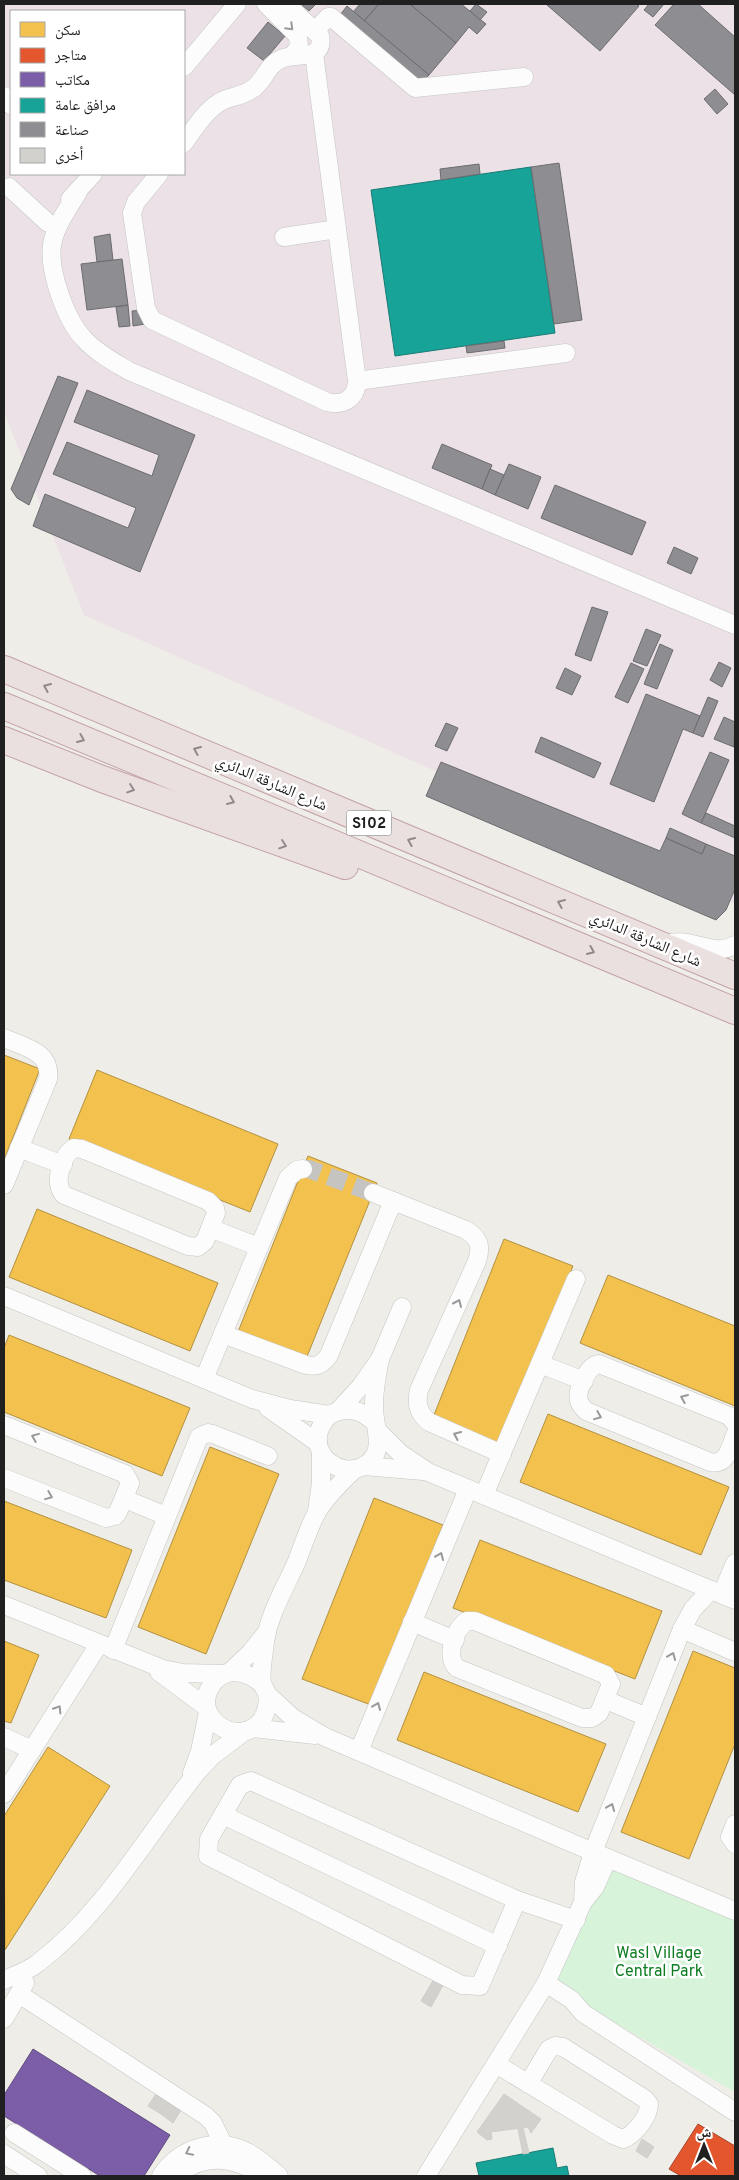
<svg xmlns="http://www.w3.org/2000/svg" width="739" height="2180" font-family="Overpass,'Noto Naskh Arabic',sans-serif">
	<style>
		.industrial { fill: #ebe1e6; fill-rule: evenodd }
		.park { fill: #d7f3d9 }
		.homes { fill: #f2c14e; stroke: #b39140 }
		.shops { fill: #e4572e; stroke: #a9462a }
		.offices { fill: #7b5ea7; stroke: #604b7e }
		.public { fill: #17a398; stroke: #1a7c74 }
		.industry { fill: #8d8d92; stroke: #6c6c70 }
		.building { fill: #d2d1ce; stroke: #d1ceca }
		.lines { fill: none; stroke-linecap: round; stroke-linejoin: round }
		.minor-tunnel { stroke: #c5c4c0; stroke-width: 18; stroke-dasharray: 18 9; stroke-linecap: butt }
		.minor-casing { stroke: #c5c5c3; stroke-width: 19 }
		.highway-casing { stroke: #c3a1a7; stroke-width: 28 }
		.minor { stroke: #fcfcfc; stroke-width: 18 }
		.highway { stroke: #ebe0e0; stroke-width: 26 }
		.oneway { stroke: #999 }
		.oneway2 { stroke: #908a8a }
		.labels { text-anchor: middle; stroke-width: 5; stroke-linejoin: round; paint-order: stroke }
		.shield { fill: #fff; stroke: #636363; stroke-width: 1 }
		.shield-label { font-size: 15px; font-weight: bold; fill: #202020 }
		.street-label { font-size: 16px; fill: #202020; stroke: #fff }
		.park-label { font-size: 16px; fill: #0e7d21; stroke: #fff }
	</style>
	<rect width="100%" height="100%" fill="#eeede8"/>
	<path class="industrial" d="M 4,4 L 735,4 L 735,904 L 84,615 L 4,412 ZM 11,11 L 184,11 L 184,174 L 11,174 Z"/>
	<path class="park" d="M 608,1858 L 735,1914 L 735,2092 L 546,1983 Z"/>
	<g class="homes">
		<path d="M 4,1055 L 40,1069 L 4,1160 Z"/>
		<path d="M 97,1070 L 278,1144 L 250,1212 L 69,1139 Z"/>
		<path d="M 308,1156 L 377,1183 L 304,1364 L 236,1337 Z"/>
		<path d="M 37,1209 L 218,1283 L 190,1351 L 9,1277 Z"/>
		<path d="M 504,1239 L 573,1266 L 501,1447 L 432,1420 Z"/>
		<path d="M 608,1275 L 735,1326 L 735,1406 L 580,1343 Z"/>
		<path d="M 9,1335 L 190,1408 L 162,1476 L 4,1412 L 4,1348 Z"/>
		<path d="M 548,1414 L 729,1487 L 701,1555 L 520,1482 Z"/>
		<path d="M 210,1447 L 279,1474 L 206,1654 L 138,1627 Z"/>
		<path d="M 374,1498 L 443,1525 L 371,1705 L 302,1679 Z"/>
		<path d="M 4,1501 L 132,1550 L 106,1618 L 4,1580 Z"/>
		<path d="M 480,1540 L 662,1611 L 635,1679 L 453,1608 Z"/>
		<path d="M 4,1641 L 39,1655 L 11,1723 L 4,1721 Z"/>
		<path d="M 693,1651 L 735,1668 L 735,1744 L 689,1859 L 621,1832 Z"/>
		<path d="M 424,1672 L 606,1744 L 578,1812 L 397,1740 Z"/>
		<path d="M 48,1747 L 110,1786 L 5,1950 L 4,1816 Z"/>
	</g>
	<path class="shops" d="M 698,2124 L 735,2146 L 735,2176 L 681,2176 L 669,2169 Z"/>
	<path class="offices" d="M 33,2049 L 170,2135 L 144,2176 L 100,2176 L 4,2116 L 4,2095 Z"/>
	<g class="public">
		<path d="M 531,167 L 555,333 L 395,356 L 371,190 Z"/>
		<path d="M 553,2148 L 557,2168 L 567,2166 L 569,2176 L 479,2176 L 476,2163 Z"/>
	</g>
	<g class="industry">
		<path d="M 301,4 L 316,4 L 309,11 Z"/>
		<path d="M 360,4 L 379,4 L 364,21 L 353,12 Z"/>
		<path d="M 379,4 L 410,4 L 456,43 L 429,75 L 364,21 Z"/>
		<path d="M 410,4 L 461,4 L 486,24 L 477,34 L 469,27 L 456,43 Z"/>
		<path d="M 476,4 L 487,12 L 480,20 L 470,11 Z"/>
		<path d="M 548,4 L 636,4 L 639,6 L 600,51 L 547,5 Z"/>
		<path d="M 649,4 L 664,4 L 653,17 L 644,10 Z"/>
		<path d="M 674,4 L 698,4 L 735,37 L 735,95 L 655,25 Z"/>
		<path d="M 347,6 L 429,75 L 421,84 L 340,15 Z"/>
		<path d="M 268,22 L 285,36 L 264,61 L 247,48 Z"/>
		<path d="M 715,89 L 728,104 L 717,114 L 704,99 Z"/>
		<path d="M 559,163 L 582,320 L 554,324 L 531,167 Z"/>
		<path d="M 479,164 L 480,174 L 441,180 L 440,169 Z"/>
		<path d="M 110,234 L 113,260 L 97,262 L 94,237 Z"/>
		<path d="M 122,259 L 128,305 L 87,310 L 81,264 Z"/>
		<path d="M 128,305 L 130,326 L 119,327 L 116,307 Z"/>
		<path d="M 144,310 L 145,324 L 133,326 L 132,311 Z"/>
		<path d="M 504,341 L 505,348 L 467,353 L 466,346 Z"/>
		<path d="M 58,376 L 78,383 L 29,505 L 17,498 L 11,489 Z"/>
		<path d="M 87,390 L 195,435 L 140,572 L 33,526 L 45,494 L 128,528 L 136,508 L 53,474 L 67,442 L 152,476 L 159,455 L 74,422 Z"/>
		<path d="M 442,444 L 492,465 L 482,489 L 432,468 Z"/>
		<path d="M 509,464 L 541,477 L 528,509 L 495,495 Z"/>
		<path d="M 490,469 L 504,475 L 495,495 L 482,489 Z"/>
		<path d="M 555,485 L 646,522 L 632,555 L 541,518 Z"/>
		<path d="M 674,547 L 698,558 L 691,574 L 667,563 Z"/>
		<path d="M 592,607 L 608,612 L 591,661 L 575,655 Z"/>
		<path d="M 646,629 L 661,635 L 647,666 L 633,661 Z"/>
		<path d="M 660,644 L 673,650 L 657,689 L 644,684 Z"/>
		<path d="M 719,662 L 731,668 L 722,687 L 710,680 Z"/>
		<path d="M 631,663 L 644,669 L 628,703 L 615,697 Z"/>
		<path d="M 565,668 L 581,676 L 572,695 L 556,688 Z"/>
		<path d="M 646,694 L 700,716 L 693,733 L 683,729 L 654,802 L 610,784 Z"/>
		<path d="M 708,697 L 718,701 L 703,737 L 693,733 Z"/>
		<path d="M 724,717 L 735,722 L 734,747 L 714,739 Z"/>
		<path d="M 446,723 L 458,728 L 447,751 L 435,746 Z"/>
		<path d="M 541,737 L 601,763 L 594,778 L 535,752 Z"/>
		<path d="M 710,752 L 729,760 L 701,823 L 682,814 Z"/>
		<path d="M 441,762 L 660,851 L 666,838 L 702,854 L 706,844 L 735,856 L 735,889 L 726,910 L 716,920 L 426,796 Z"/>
		<path d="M 706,813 L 735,826 L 735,838 L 701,823 Z"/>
		<path d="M 670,828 L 706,844 L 702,854 L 666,838 Z"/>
	</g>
	<g class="building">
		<path d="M 437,1974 L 446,1980 L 431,2007 L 421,2001 Z"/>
		<path d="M 156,2094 L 169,2102 L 161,2114 L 148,2106 Z"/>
		<path d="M 504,2094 L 541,2119 L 531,2133 L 528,2127 L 491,2132 L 492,2139 L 487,2140 L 477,2132 Z"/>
		<path d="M 169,2102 L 181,2110 L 173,2123 L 161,2114 Z"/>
		<path d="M 523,2128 L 529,2153 L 523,2154 L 518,2129 Z"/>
		<path d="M 642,2139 L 654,2147 L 647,2158 L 636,2151 Z"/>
	</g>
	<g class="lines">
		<path class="minor-tunnel" d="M 303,1169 L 309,1169 L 373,1193"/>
		<g class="minor-casing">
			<g id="minor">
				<path d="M 266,4 L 298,36 L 299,47 L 292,56"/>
				<path d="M 315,31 L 328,17 L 331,17 L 415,88 L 524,77"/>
				<path d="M 184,67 L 237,4"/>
				<path d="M 4,96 L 11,105"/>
				<path d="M 184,143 C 194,129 205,111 220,102 C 231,96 245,96 255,87 C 266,78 267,65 281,59 C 296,52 325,62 320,36 L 286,4"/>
				<path d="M 159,174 L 136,202 L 132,213 L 146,308 L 152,320 L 327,402 C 343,406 356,399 357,381 L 314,54"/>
				<path d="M 9,187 L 48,223"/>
				<path d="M 78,192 C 69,207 57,223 53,240 C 46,267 66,321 85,340 C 97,353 114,362 129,371 L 735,625"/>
				<path d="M 70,199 L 93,174"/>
				<path d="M 284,237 L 337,229"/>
				<path d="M 357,381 L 566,353"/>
				<path d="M 668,944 C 690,936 714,958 735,945"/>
				<path d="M 4,1038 C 25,1047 52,1052 48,1079 L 4,1185"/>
				<path d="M 19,1148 L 63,1165"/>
				<path d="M 74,1148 L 82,1149 L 208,1201 L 215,1208 L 216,1213 L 205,1241 L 198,1247 L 188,1246 L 64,1195 C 53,1184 61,1156 74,1148 Z"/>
				<path d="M 373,1193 L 466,1230 C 479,1238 482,1246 477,1261 L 419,1390 C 416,1404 418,1413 429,1422 L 502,1454"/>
				<path d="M 210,1228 L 259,1247"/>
				<path d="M 4,1296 L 252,1399 L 290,1409 L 329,1415"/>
				<path d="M 223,1334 L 306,1365 C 317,1367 322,1365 329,1355 L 393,1201"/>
				<path d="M 540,1364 L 584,1381"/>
				<path d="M 204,1379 L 288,1178 L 297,1170 L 303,1169"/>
				<path d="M 268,1408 L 318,1443"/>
				<path d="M 338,1411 L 361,1386 L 380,1359 L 402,1307"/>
				<path d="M 374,1422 C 360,1408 346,1407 329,1415 C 325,1420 321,1425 319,1431 C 312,1456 339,1477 362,1467 C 389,1454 373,1426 374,1405 C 374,1389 377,1374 380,1359"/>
				<path d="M 735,1423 L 729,1416 L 599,1364 C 588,1365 576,1390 579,1401 C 580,1405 583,1408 586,1411 L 710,1462 C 727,1466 730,1448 735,1435"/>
				<path d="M 4,1425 L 125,1474 L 130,1483 L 118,1512 L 115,1516 L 106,1518 L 4,1478"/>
				<path d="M 378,1431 L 401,1454 L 428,1472 L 735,1600"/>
				<path d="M 364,1466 L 423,1471"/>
				<path d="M 484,1495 L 576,1279"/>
				<path d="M 125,1499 L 166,1516"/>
				<path d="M 317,1512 L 321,1483 L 321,1452"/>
				<path d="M 722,1594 L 735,1563"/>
				<path d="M 4,1605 L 163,1669 L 183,1673 L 223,1674"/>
				<path d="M 467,1621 L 475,1621 L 606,1675 L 611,1684 L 599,1713 L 592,1718 L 582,1718 L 457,1668 C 445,1657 454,1629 467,1621 Z"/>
				<path d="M 412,1622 L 455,1640"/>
				<path d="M 682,1629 L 735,1652"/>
				<path d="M 113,1650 L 199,1437 L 208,1433 L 213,1434 L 268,1456"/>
				<path d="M 159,1672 L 206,1707"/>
				<path d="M 230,1672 L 250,1653 L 267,1632"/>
				<path d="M 262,1684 C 246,1670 224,1666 211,1686 C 191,1716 236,1749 260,1722 C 266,1715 269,1703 267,1694 C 266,1690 263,1687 262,1683 C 260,1671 264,1654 265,1642 C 269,1614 286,1586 297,1561 C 303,1545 309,1527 317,1512 C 327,1496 341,1482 355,1469"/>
				<path d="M 267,1694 L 293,1718 L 325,1737 L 593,1852 L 735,1911"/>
				<path d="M 606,1700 L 647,1717"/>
				<path d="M 252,1728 L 315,1735"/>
				<path d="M 4,1737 L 32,1750"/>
				<path d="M 359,1751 L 468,1489"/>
				<path d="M 192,1773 L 200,1751 L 208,1712"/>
				<path d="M 4,1794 L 99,1644"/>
				<path d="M 223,1815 L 498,1946"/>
				<path d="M 735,1824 L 730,1837 L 735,1844"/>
				<path d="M 517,1900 L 480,1986 L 462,1985 L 208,1856 L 209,1839 L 240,1785 L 251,1781 L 517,1900 L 576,1920"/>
				<path d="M 583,1902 L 584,1882 L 593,1852 L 682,1629 L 693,1609 L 711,1590"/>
				<path d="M 4,1980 C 15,1975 28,1971 38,1963 C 104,1913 147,1835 198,1771 L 212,1756 L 245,1731"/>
				<path d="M 546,1983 L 572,2000 L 583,2013 L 735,2112"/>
				<path d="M 19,1994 L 206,2116 L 213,2123 L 223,2144"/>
				<path d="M 4,2019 L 25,1983"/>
				<path d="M 496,2064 L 613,2135 L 623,2139 C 634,2135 649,2117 649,2104 L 645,2099 L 563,2047 L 555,2046 L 549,2049 L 528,2084"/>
				<path d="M 14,2133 L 82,2176"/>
				<path d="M 4,2154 L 38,2176"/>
				<path d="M 161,2176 C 180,2147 218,2136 249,2153 C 260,2159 270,2168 279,2176"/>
				<path d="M 175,2176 C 209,2150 233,2159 268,2176"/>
				<path d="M 426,2176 L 546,1983 L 583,1902 L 595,1887 L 608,1858"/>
			</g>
		</g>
		<g class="highway-casing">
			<g id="highway">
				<path d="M 4,669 L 735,976"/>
				<path d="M 4,706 L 735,1011"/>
				<path d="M 4,740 L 102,779 L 345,866"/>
			</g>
		</g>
		<use href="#minor" class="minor"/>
		<use href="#highway" class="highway"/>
	</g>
	<defs><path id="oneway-chevron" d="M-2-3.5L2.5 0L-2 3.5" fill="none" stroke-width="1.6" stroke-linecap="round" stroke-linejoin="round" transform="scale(1.25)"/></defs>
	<g class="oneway">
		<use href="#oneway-chevron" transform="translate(290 27) rotate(45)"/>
		<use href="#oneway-chevron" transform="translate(458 1303) rotate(-66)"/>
		<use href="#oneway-chevron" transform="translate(684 1398) rotate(-157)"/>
		<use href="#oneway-chevron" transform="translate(598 1416) rotate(22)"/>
		<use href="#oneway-chevron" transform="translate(457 1435) rotate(-156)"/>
		<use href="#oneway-chevron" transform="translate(35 1437) rotate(-158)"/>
		<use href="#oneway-chevron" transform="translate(49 1496) rotate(22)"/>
		<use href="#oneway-chevron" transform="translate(440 1556) rotate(-67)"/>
		<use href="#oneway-chevron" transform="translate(672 1656) rotate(-68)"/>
		<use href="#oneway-chevron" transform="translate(377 1706) rotate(-67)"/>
		<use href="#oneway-chevron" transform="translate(58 1709) rotate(-58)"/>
		<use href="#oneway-chevron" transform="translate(611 1807) rotate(-68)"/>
		<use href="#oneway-chevron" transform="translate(189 2152) rotate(154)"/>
	</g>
	<g class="oneway2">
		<use href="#oneway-chevron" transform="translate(47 687) rotate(-157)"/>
		<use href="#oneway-chevron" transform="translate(81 739) rotate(23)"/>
		<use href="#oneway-chevron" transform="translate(197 750) rotate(-157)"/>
		<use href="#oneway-chevron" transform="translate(131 789) rotate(19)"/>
		<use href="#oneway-chevron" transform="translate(231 801) rotate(23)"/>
		<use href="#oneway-chevron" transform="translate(411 841) rotate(-157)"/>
		<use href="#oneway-chevron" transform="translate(283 845) rotate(19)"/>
		<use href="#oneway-chevron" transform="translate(561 903) rotate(-157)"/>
		<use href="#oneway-chevron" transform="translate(591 951) rotate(23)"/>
	</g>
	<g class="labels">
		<rect class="shield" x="346.5" y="810.5" width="45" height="25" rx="4"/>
		<g class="shield-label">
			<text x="369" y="828">S102</text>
		</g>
		<g class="street-label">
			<text transform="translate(272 782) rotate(23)" y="6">شارع الشارقة الدائري</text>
			<text transform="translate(646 938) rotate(23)" y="6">شارع الشارقة الدائري</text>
		</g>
		<g class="park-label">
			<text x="659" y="1958">Wasl Village<tspan x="659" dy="18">Central Park</tspan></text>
		</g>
	</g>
	<rect width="739" height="2180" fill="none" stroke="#202020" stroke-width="10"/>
	<rect x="10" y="10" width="175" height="165" fill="#ffffff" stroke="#a6a6a6"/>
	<rect x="20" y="22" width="25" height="15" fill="#f2c14e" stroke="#a6a6a6"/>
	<text x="55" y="35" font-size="15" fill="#202020">سكن</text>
	<rect x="20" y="48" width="25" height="15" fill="#e4572e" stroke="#a6a6a6"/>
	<text x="55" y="60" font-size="15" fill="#202020">متاجر</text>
	<rect x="20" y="72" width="25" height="15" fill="#7b5ea7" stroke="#a6a6a6"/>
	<text x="55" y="85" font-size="15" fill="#202020">مكاتب</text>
	<rect x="20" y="98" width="25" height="15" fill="#17a398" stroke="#a6a6a6"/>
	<text x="55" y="110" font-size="15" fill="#202020">مرافق عامة</text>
	<rect x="20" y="122" width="25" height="15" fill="#8d8d92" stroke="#a6a6a6"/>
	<text x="55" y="135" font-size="15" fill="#202020">صناعة</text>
	<rect x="20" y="148" width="25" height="15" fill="#d2d1ce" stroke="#a6a6a6"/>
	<text x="55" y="160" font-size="15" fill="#202020">أخرى</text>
	<g transform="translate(704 2145)" stroke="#ffffff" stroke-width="4" paint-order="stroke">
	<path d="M0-4L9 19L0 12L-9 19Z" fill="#202020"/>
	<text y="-8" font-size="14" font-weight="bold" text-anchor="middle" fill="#202020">ش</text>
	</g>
</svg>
